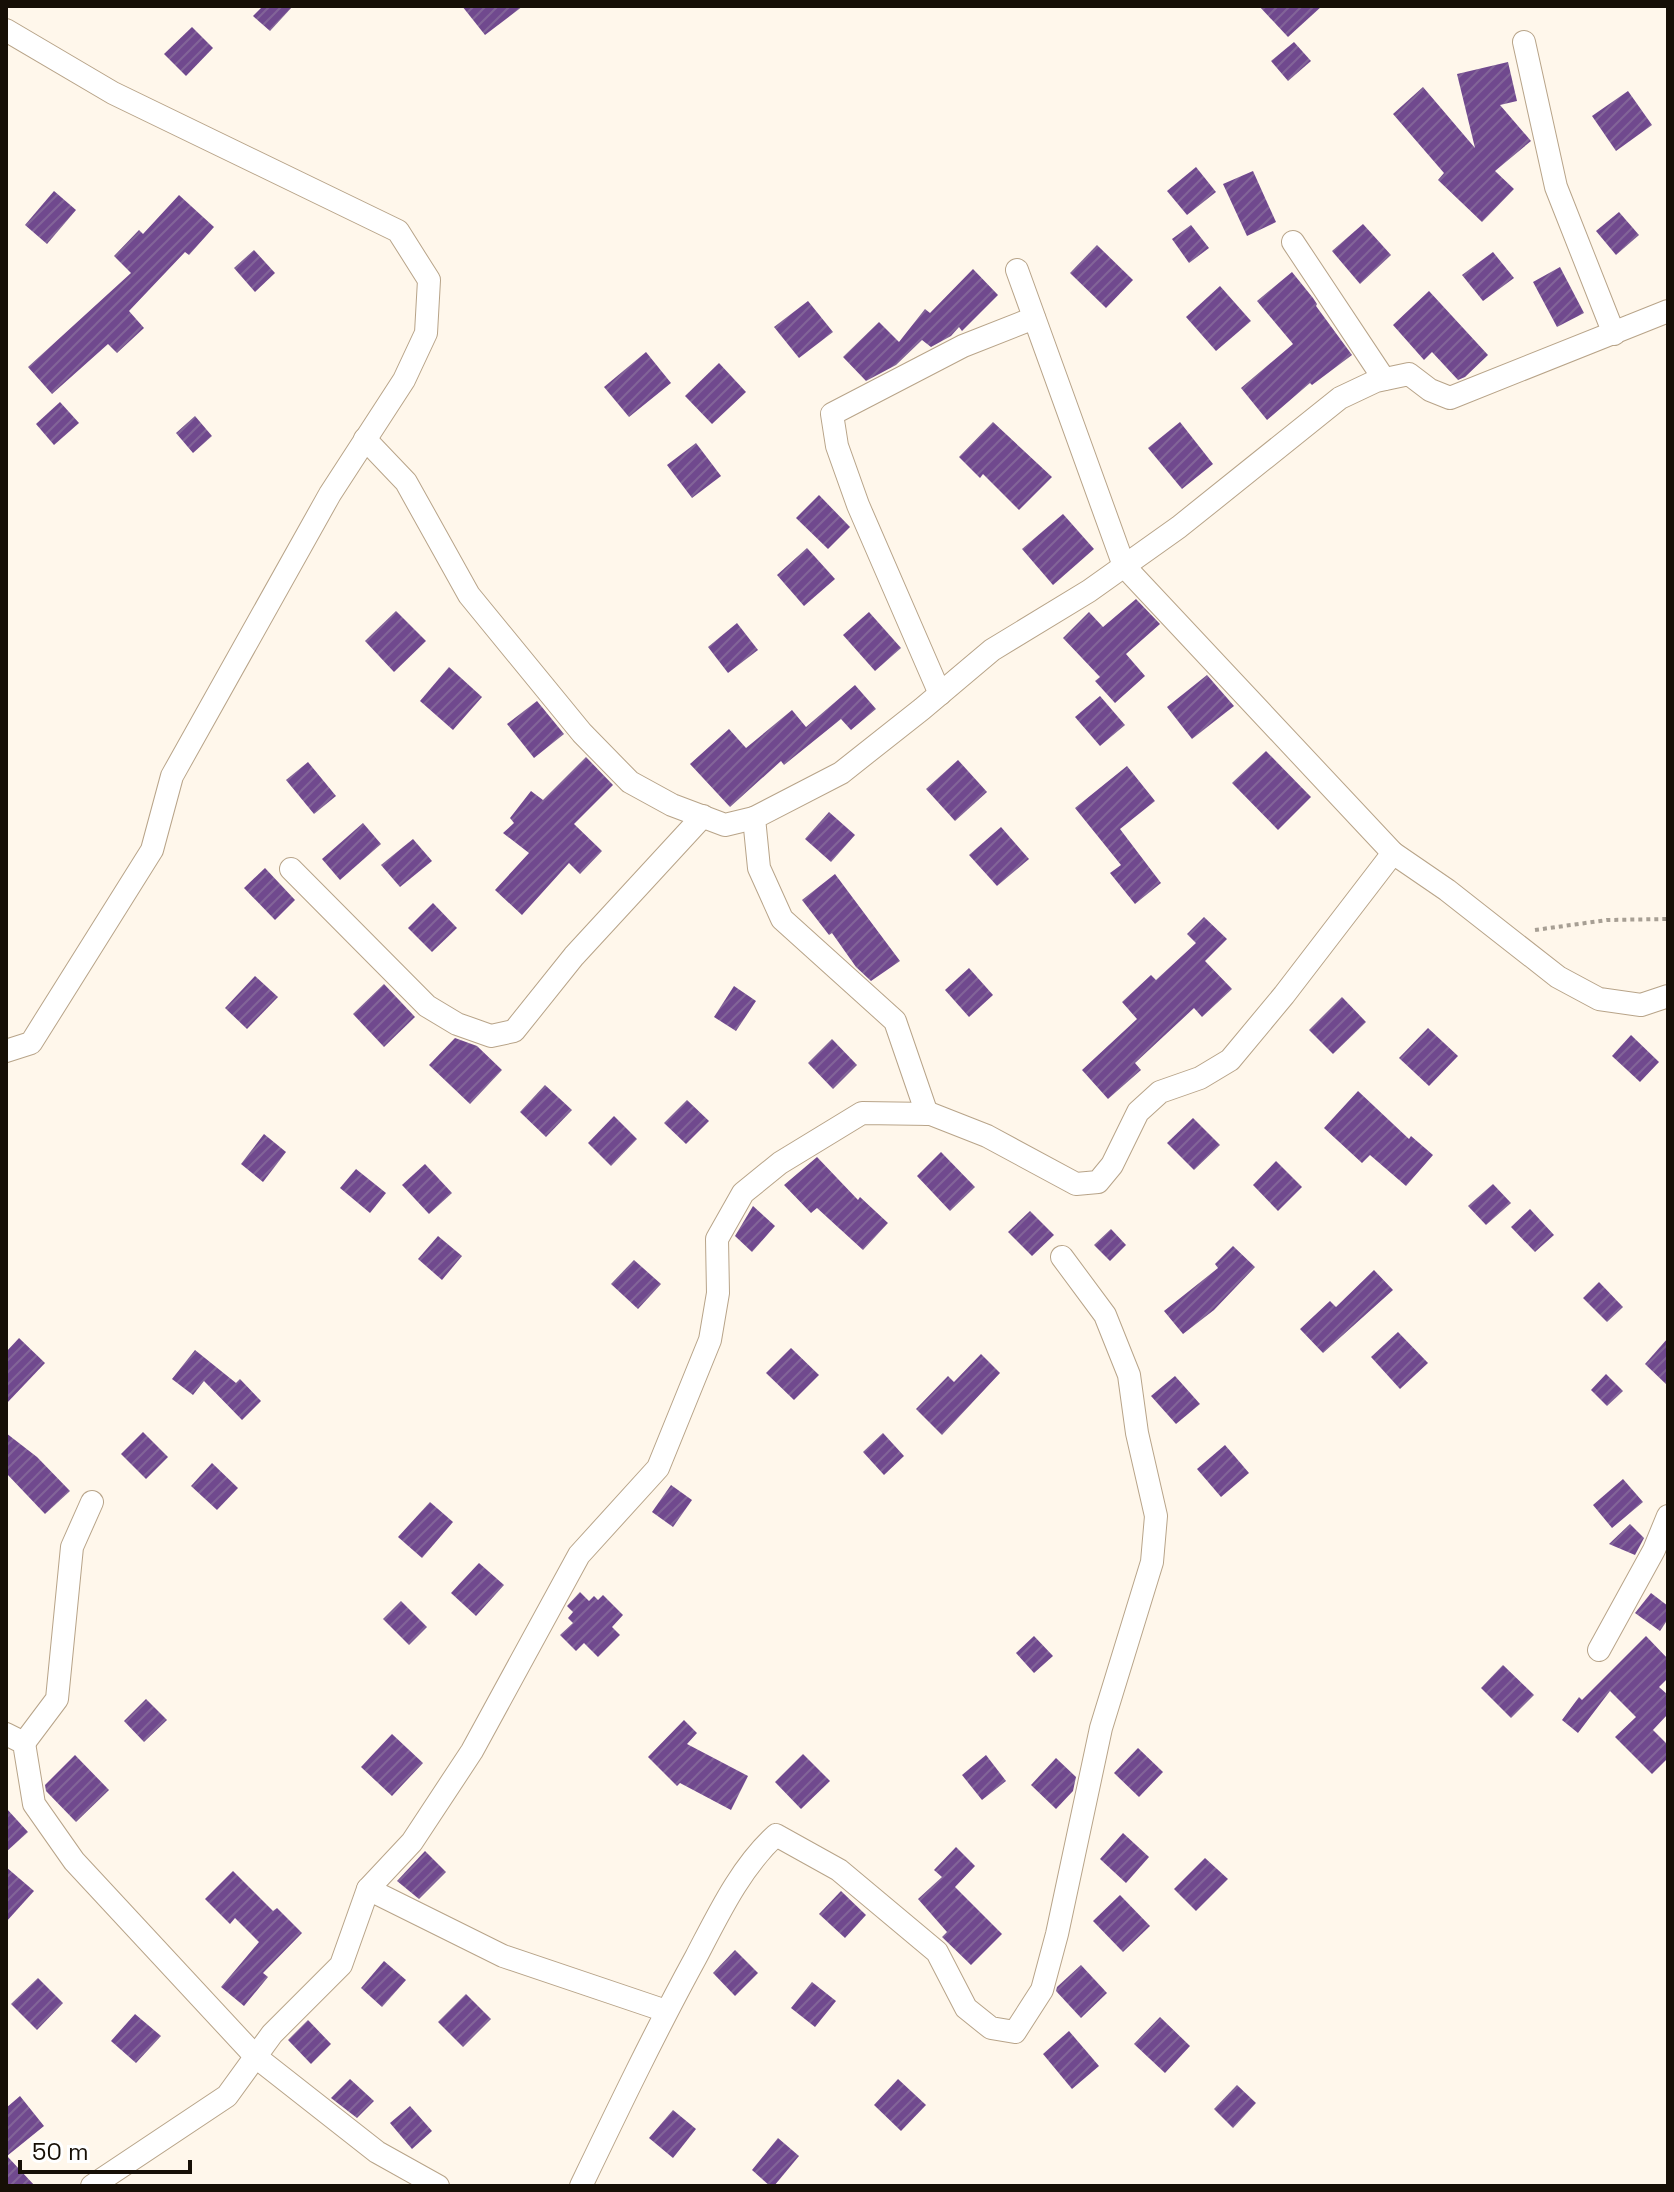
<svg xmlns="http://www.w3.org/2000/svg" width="1674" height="2192" font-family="'Space Grotesk',sans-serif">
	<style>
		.building { fill: url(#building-hatch) }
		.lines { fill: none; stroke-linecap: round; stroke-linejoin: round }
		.street-casing { stroke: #b8a489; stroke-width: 24 }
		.path { stroke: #a79f94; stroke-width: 4; stroke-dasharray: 4 4; stroke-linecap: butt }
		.street { stroke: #fff; stroke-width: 22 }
	</style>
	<defs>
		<pattern id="building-hatch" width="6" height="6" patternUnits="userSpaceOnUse" patternTransform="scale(2)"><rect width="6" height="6" fill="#70498e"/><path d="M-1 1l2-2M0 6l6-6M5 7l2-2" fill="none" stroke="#826498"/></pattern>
	</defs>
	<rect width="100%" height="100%" fill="#fff7eb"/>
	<g class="building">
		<path d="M 263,6 L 293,6 L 270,31 L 253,16 Z"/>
		<path d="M 462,6 L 523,6 L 485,35 Z"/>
		<path d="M 1259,6 L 1322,6 L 1288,37 Z"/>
		<path d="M 192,27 L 213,48 L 186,76 L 164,54 Z"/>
		<path d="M 1294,42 L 1311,61 L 1288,81 L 1271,61 Z"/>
		<path d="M 1508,62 L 1517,101 L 1500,105 L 1531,141 L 1495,171 L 1514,189 L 1482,222 L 1438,180 L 1444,173 L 1393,114 L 1423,87 L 1475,148 L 1457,74 Z"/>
		<path d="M 1628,91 L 1652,125 L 1616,151 L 1592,116 Z"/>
		<path d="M 1196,167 L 1216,192 L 1187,215 L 1167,191 Z"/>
		<path d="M 1253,171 L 1276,222 L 1247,236 L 1223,184 Z"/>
		<path d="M 54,191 L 76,210 L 47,244 L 25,225 Z"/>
		<path d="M 179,195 L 214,227 L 189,255 L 185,252 L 129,311 L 144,328 L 117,353 L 108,344 L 52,394 L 28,367 L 131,273 L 114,256 L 139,230 L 143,234 Z"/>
		<path d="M 1619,212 L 1639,235 L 1616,255 L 1596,231 Z"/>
		<path d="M 1363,224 L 1391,255 L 1360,284 L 1332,251 Z"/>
		<path d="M 1191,225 L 1209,248 L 1189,263 L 1172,239 Z"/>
		<path d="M 1097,245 L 1133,280 L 1106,308 L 1070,273 Z"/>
		<path d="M 254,250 L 275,273 L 255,292 L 234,268 Z"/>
		<path d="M 1493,252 L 1514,278 L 1483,301 L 1462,275 Z"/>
		<path d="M 1560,267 L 1584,313 L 1557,327 L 1533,282 Z"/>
		<path d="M 973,269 L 998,295 L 962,331 L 959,327 L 951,336 L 931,347 L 922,340 L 896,365 L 866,381 L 843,357 L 879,322 L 899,342 L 925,309 L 930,313 Z"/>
		<path d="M 1292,272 L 1313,298 L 1317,304 L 1316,306 L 1352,355 L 1312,385 L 1310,383 L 1267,420 L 1241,388 L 1293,344 L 1257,301 Z"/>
		<path d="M 1220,286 L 1251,321 L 1216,351 L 1186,317 Z"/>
		<path d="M 1429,291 L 1488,355 L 1465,377 L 1458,380 L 1432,352 L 1424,360 L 1393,325 Z"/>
		<path d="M 808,301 L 833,332 L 799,358 L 774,327 Z"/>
		<path d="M 646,352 L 671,383 L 629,417 L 604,387 Z"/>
		<path d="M 719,363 L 746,392 L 712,424 L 685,396 Z"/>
		<path d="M 60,402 L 79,423 L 54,445 L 36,424 Z"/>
		<path d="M 195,416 L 212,436 L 193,453 L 176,433 Z"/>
		<path d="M 993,422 L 1052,477 L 1019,510 L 983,474 L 980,478 L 959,457 Z"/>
		<path d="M 1180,422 L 1213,464 L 1182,489 L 1148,448 Z"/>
		<path d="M 696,443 L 721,476 L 692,498 L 667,465 Z"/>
		<path d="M 819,495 L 850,527 L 828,549 L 796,518 Z"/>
		<path d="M 1063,514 L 1094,549 L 1053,585 L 1022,549 Z"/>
		<path d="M 807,548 L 835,579 L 804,606 L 777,575 Z"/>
		<path d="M 1136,599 L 1160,624 L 1126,654 L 1145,676 L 1115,703 L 1095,681 L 1100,677 L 1063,638 L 1089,612 L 1103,627 Z"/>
		<path d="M 396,611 L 426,641 L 394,672 L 365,641 Z"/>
		<path d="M 869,612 L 901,648 L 875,671 L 843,635 Z"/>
		<path d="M 737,623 L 758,650 L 728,673 L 708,647 Z"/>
		<path d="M 449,667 L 482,697 L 453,730 L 420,701 Z"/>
		<path d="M 1207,675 L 1234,706 L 1192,739 L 1167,707 Z"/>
		<path d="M 855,685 L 876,709 L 851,730 L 841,719 L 784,765 L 781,761 L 730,807 L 690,764 L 729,729 L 746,748 L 792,710 L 806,727 Z"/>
		<path d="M 1100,696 L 1125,725 L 1100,746 L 1075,717 Z"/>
		<path d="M 537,701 L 564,734 L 534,758 L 507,724 Z"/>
		<path d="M 1266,751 L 1311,797 L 1278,830 L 1232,783 Z"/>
		<path d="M 586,757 L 613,785 L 574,824 L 602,851 L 580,874 L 569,863 L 522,915 L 495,890 L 529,853 L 503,833 L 514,823 L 510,818 L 531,791 L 543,800 Z"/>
		<path d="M 958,760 L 987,792 L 955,821 L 926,789 Z"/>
		<path d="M 308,762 L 336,796 L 314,814 L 286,780 Z"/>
		<path d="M 1127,766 L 1155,801 L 1120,829 L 1161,883 L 1135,904 L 1110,873 L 1121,865 L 1075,808 Z"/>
		<path d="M 829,812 L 855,835 L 831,862 L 805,839 Z"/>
		<path d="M 363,823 L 381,844 L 340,880 L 322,859 Z"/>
		<path d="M 1001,827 L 1029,859 L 997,886 L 969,855 Z"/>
		<path d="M 413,839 L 432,861 L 400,887 L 381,865 Z"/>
		<path d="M 265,868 L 295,900 L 275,920 L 244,888 Z"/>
		<path d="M 835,874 L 900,961 L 871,981 L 856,967 L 832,933 L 829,935 L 802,900 Z"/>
		<path d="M 433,903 L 457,928 L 432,952 L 408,928 Z"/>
		<path d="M 1204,917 L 1227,939 L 1205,961 L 1232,989 L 1202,1017 L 1194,1008 L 1135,1063 L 1141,1070 L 1108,1099 L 1082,1070 L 1137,1019 L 1122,1002 L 1151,975 L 1156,980 L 1196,943 L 1187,934 Z"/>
		<path d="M 969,968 L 993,995 L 969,1017 L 945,990 Z"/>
		<path d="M 255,976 L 278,997 L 247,1029 L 225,1008 Z"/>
		<path d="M 384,984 L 415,1017 L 384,1047 L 353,1014 Z"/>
		<path d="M 734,986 L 756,1001 L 736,1031 L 714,1017 Z"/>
		<path d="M 1342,997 L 1366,1022 L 1333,1054 L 1309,1030 Z"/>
		<path d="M 1428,1028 L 1458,1056 L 1429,1086 L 1399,1058 Z"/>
		<path d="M 1631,1035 L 1659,1062 L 1640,1082 L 1612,1056 Z"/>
		<path d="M 455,1038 L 477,1046 L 502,1070 L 470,1104 L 429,1065 Z"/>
		<path d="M 832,1039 L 857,1065 L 833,1089 L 808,1063 Z"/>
		<path d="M 545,1085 L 572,1110 L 546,1137 L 520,1112 Z"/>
		<path d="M 1358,1091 L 1409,1139 L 1411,1136 L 1433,1155 L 1406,1186 L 1370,1155 L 1362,1163 L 1324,1128 Z"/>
		<path d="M 687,1100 L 709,1121 L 686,1144 L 664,1123 Z"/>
		<path d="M 614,1116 L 637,1139 L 611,1166 L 588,1143 Z"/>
		<path d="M 1193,1118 L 1220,1145 L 1194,1170 L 1167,1143 Z"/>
		<path d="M 264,1134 L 286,1152 L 263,1182 L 241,1164 Z"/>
		<path d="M 941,1152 L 975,1187 L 950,1211 L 917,1176 Z"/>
		<path d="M 817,1157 L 858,1200 L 860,1197 L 888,1223 L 863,1250 L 817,1208 L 811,1213 L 784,1185 Z"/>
		<path d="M 1276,1161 L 1302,1187 L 1278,1211 L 1253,1185 Z"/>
		<path d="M 425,1164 L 452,1193 L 429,1214 L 402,1185 Z"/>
		<path d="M 356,1169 L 386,1193 L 370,1213 L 340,1188 Z"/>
		<path d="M 1493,1184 L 1511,1203 L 1486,1225 L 1468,1206 Z"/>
		<path d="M 753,1206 L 775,1226 L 752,1252 L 735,1236 Z"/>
		<path d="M 1530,1209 L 1554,1235 L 1535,1252 L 1511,1227 Z"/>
		<path d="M 1030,1211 L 1054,1235 L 1032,1256 L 1008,1232 Z"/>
		<path d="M 1111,1229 L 1126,1245 L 1110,1261 L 1094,1245 Z"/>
		<path d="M 438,1236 L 462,1256 L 442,1280 L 418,1259 Z"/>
		<path d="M 1233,1246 L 1255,1267 L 1214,1310 L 1183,1334 L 1164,1311 L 1218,1268 L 1215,1264 Z"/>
		<path d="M 634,1260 L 661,1284 L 638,1309 L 611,1284 Z"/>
		<path d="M 1374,1270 L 1393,1290 L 1323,1353 L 1300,1329 L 1330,1301 L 1336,1307 Z"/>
		<path d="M 1599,1282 L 1623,1307 L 1607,1322 L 1583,1298 Z"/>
		<path d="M 1398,1332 L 1428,1363 L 1400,1389 L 1371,1357 Z"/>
		<path d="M 19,1338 L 45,1363 L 6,1404 L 6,1352 Z"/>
		<path d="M 1668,1338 L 1668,1386 L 1645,1364 Z"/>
		<path d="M 791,1348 L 819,1375 L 794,1400 L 766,1373 Z"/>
		<path d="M 195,1350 L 236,1383 L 240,1379 L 261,1401 L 242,1420 L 204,1381 L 193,1395 L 172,1379 Z"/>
		<path d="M 981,1354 L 1000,1373 L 942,1435 L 916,1409 L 948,1376 L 954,1382 Z"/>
		<path d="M 1606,1374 L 1623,1391 L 1607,1406 L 1591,1390 Z"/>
		<path d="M 1175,1376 L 1200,1404 L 1176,1424 L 1151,1396 Z"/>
		<path d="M 143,1432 L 168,1457 L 146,1479 L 121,1454 Z"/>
		<path d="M 6,1433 L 37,1457 L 70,1491 L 45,1514 L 6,1473 Z"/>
		<path d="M 883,1433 L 904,1456 L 884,1475 L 863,1452 Z"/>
		<path d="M 1225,1445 L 1249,1473 L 1221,1497 L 1197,1469 Z"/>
		<path d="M 212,1463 L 238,1488 L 217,1510 L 191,1486 Z"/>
		<path d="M 1623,1479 L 1643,1502 L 1612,1528 L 1593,1505 Z"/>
		<path d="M 671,1485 L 692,1500 L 673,1527 L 652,1512 Z"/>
		<path d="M 430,1502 L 453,1522 L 422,1558 L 398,1537 Z"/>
		<path d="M 1630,1524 L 1644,1538 L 1635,1555 L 1609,1544 Z"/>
		<path d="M 479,1563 L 504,1585 L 476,1616 L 451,1593 Z"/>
		<path d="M 580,1592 L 589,1601 L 594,1596 L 598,1600 L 603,1595 L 623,1615 L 612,1627 L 620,1635 L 598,1657 L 584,1643 L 576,1651 L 560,1635 L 573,1623 L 568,1618 L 573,1612 L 567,1606 Z"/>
		<path d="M 1651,1593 L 1668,1606 L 1668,1619 L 1660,1631 L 1635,1613 Z"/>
		<path d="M 401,1601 L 427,1627 L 409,1645 L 383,1619 Z"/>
		<path d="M 1034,1636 L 1053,1656 L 1034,1673 L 1016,1653 Z"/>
		<path d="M 1646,1636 L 1668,1659 L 1668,1678 L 1659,1687 L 1668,1695 L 1668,1714 L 1653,1730 L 1668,1745 L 1668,1758 L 1652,1774 L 1615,1737 L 1636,1717 L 1610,1691 L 1578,1733 L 1562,1720 L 1579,1697 L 1582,1700 Z"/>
		<path d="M 1503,1665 L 1534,1695 L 1511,1718 L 1481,1688 Z"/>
		<path d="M 146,1699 L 167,1720 L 144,1742 L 124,1721 Z"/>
		<path d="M 684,1720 L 697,1733 L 687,1744 L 748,1776 L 731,1810 L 680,1783 L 677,1786 L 648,1757 Z"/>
		<path d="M 392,1734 L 423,1763 L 392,1796 L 361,1767 Z"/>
		<path d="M 1138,1748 L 1163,1772 L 1139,1797 L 1114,1773 Z"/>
		<path d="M 803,1754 L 830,1781 L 801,1809 L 775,1782 Z"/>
		<path d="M 75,1755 L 109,1790 L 76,1822 L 46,1791 L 45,1785 Z"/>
		<path d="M 986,1755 L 1006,1781 L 982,1800 L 962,1775 Z"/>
		<path d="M 1056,1758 L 1076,1777 L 1073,1791 L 1056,1809 L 1031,1785 Z"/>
		<path d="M 6,1808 L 28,1832 L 6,1852 Z"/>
		<path d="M 1123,1833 L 1149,1857 L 1126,1883 L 1100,1859 Z"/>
		<path d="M 956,1847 L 975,1866 L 955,1887 L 1002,1934 L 971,1965 L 942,1937 L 947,1932 L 918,1899 L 942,1877 L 934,1870 Z"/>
		<path d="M 425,1851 L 446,1872 L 419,1899 L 397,1881 Z"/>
		<path d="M 1205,1858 L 1228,1879 L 1196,1911 L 1174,1889 Z"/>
		<path d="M 6,1867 L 34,1891 L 6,1922 Z"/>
		<path d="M 233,1871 L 273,1911 L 277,1908 L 302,1933 L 263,1973 L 268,1977 L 244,2006 L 221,1987 L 259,1942 L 235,1918 L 230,1924 L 205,1899 Z"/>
		<path d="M 841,1891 L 866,1915 L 845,1938 L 819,1914 Z"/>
		<path d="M 1120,1895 L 1150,1926 L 1123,1952 L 1093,1921 Z"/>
		<path d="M 735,1950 L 758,1973 L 735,1996 L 713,1973 Z"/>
		<path d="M 384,1961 L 406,1980 L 382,2007 L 361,1988 Z"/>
		<path d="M 1081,1965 L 1107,1993 L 1081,2018 L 1056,1991 L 1057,1987 Z"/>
		<path d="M 38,1978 L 63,2003 L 37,2030 L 11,2004 Z"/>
		<path d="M 812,1982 L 836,2001 L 815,2027 L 791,2008 Z"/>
		<path d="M 466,1994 L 491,2019 L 463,2047 L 438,2022 Z"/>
		<path d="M 135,2014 L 161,2036 L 136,2063 L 111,2041 Z"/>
		<path d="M 1160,2017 L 1190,2046 L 1165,2073 L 1134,2044 Z"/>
		<path d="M 308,2020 L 331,2044 L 311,2064 L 288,2040 Z"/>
		<path d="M 1069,2031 L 1099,2066 L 1072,2089 L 1043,2054 Z"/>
		<path d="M 350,2079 L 374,2101 L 357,2118 L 331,2098 Z"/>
		<path d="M 898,2079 L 926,2105 L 901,2131 L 874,2105 Z"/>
		<path d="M 1237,2085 L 1256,2103 L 1233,2128 L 1214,2109 Z"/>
		<path d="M 20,2096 L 44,2126 L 7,2156 L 35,2186 L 6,2186 L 6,2108 Z"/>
		<path d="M 410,2106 L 432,2131 L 412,2149 L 390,2123 Z"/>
		<path d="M 673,2110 L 696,2129 L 673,2158 L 649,2138 Z"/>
		<path d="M 778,2138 L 799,2156 L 774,2186 L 770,2186 L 752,2170 Z"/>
	</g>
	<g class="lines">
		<g class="street-casing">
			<g id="street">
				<path d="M 6,30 L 113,93 L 398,231 L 429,280 L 426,333 L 404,380 L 330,494 L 172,776 L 152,850 L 31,1043 L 6,1051"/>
				<path d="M 1524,42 L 1556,187 L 1614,334"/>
				<path d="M 1293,242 L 1384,379"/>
				<path d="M 1017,270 L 1124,566 L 1393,853"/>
				<path d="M 365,439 L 406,482 L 469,595 L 582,733 L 630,782 L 672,805 L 725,825 L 754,818"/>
				<path d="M 940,694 L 858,505 L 837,446 L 832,414 L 963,346 L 1034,318"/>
				<path d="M 291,869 L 427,1006 L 457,1024 L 491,1036 L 514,1031 L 574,956 L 703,816"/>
				<path d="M 927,1114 L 895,1021 L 782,919 L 759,868 L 754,818 L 841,773 L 922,709 L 992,650 L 1089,591 L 1179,527 L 1340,398 L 1376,381 L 1409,374 L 1430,390 L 1450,398 L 1668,311"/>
				<path d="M 1599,1650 L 1654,1550 L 1668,1516"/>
				<path d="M 6,1734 L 24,1743 L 34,1804 L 74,1861 L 256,2057 L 377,2152 L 438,2186"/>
				<path d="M 24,1743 L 57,1699 L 72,1547 L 92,1502"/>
				<path d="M 368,1889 L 503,1956 L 666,2011"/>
				<path d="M 92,2186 L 227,2096 L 272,2034 L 341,1965 L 368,1889 L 412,1842 L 472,1751 L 579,1555 L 658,1468 L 710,1340 L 718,1293 L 717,1239 L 743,1193 L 780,1163 L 862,1113 L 931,1114 L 987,1136 L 1076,1184 L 1098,1182 L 1112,1165 L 1138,1112 L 1160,1092 L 1200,1078 L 1230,1060 L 1284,995 L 1393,853 L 1447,890 L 1558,977 L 1599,999 L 1641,1005 L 1668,996"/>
				<path d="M 581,2186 C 618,2109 655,2032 696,1957 C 718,1915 740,1868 776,1835 L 839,1870 L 937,1952 L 966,2008 L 991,2028 L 1015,2032 L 1042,1990 L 1057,1934 L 1101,1728 L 1152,1562 L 1156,1516 L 1137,1433 L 1129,1375 L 1105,1315 L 1062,1257"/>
			</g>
		</g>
		<path class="path" d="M 1535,930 L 1607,920 L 1668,919"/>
		<use href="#street" class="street"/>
	</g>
	<rect width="1674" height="2192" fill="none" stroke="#160f06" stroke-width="16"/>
	<path d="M20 2160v12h170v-12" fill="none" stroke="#160f06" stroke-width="4"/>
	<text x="32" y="2160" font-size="24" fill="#160f06" stroke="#ffffff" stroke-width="6" paint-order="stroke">50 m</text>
</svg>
